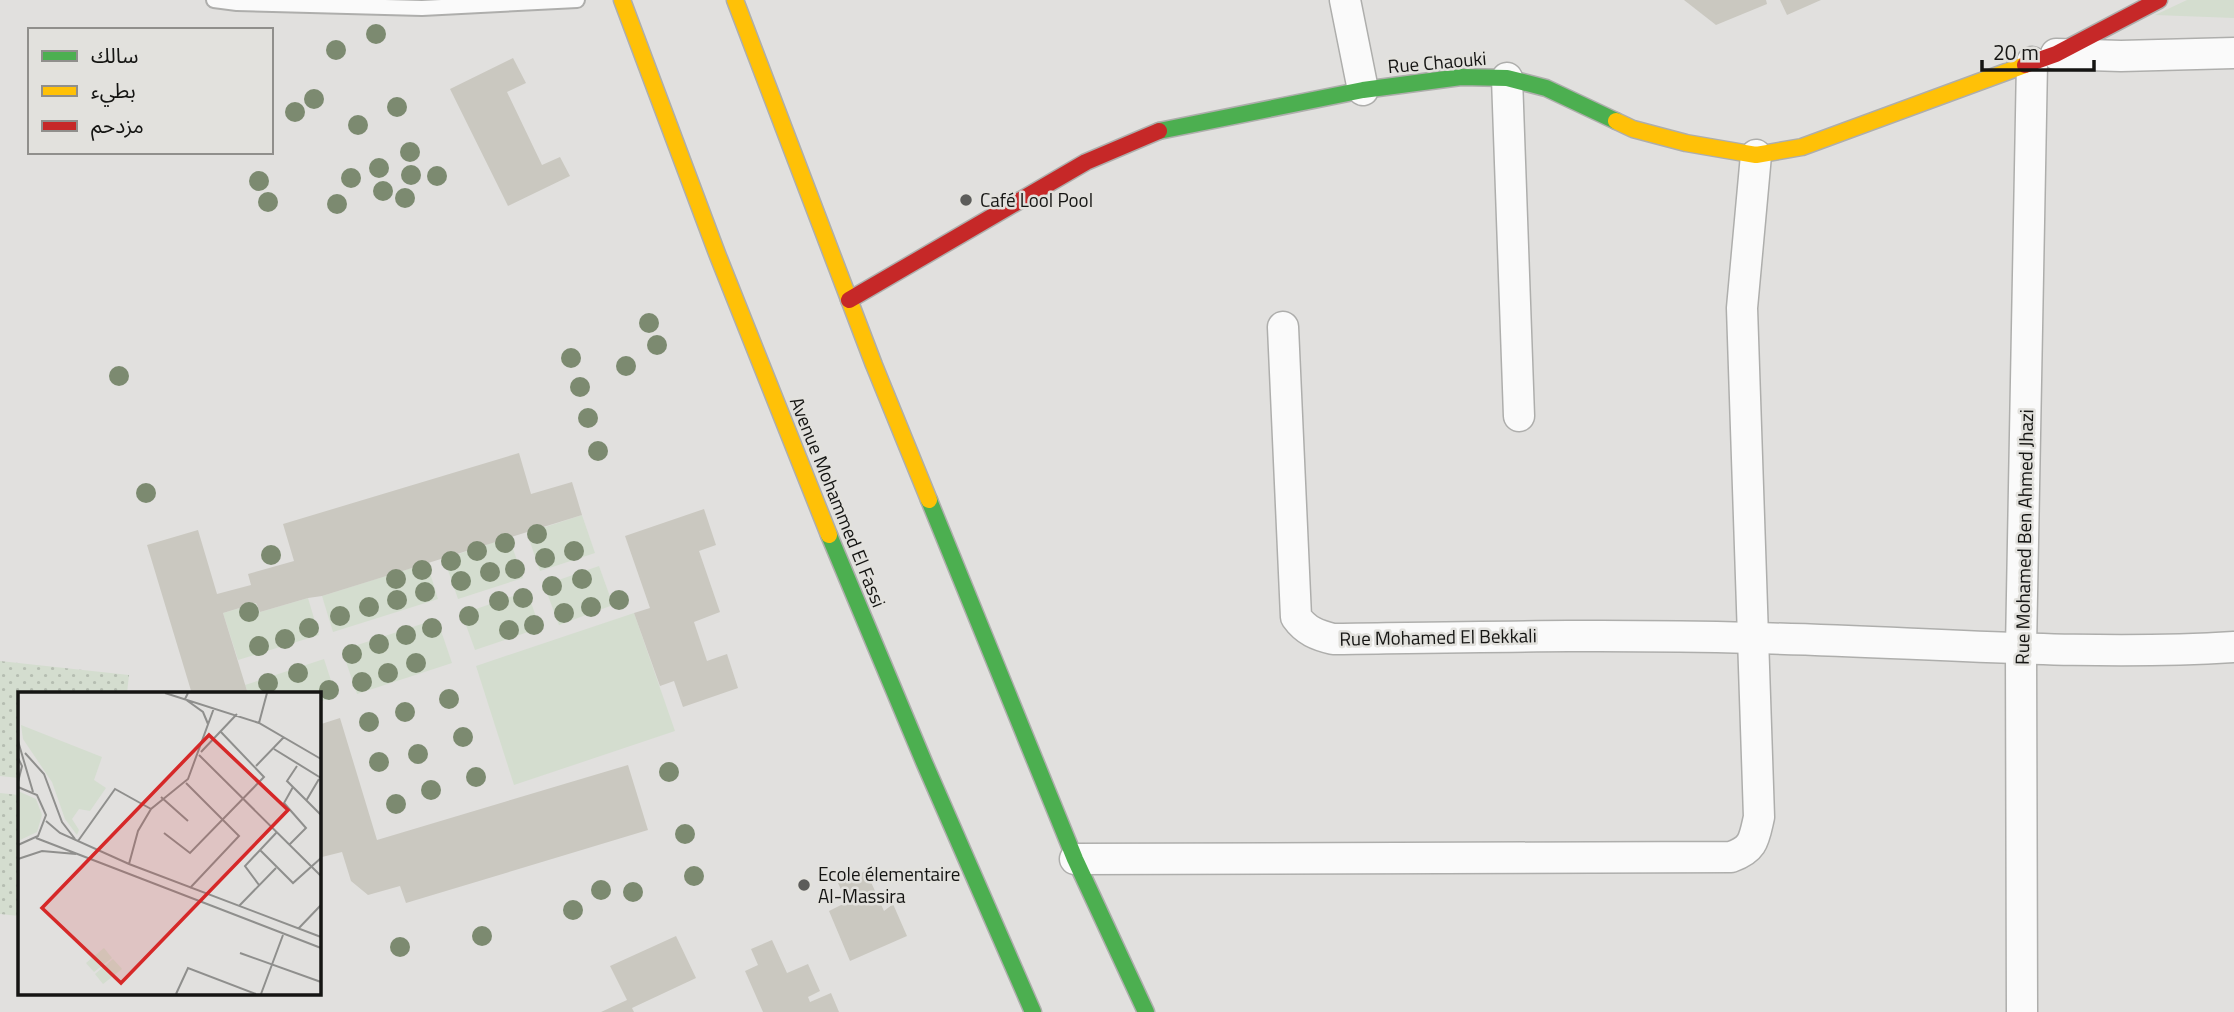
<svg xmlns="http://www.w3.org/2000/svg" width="2234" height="1012" font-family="'Titillium Web','Noto Sans Arabic',sans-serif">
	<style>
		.green { fill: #d4ddcf }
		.park { fill: url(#park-dots) }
		.building { fill: #cac8c0 }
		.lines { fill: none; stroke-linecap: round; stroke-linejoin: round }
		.lane-casing { stroke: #aeaeac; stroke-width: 18 }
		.street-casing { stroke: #aeaeac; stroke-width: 33 }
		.fast-casing { stroke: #aeaeac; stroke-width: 19 }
		.slow-casing { stroke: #aeaeac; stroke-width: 19 }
		.jam-casing { stroke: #aeaeac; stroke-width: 19 }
		.lane { stroke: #fafafa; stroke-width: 14 }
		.street { stroke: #fafafa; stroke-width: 30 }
		.fast { stroke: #4caf50; stroke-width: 16 }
		.slow { stroke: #ffc107; stroke-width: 16 }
		.jam { stroke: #c62828; stroke-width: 16 }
		.tree { fill: #7c8a70 }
		.poi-dot { fill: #5c5c5a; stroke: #e2e1dd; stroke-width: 2.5 }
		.labels { text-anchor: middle; stroke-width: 5; stroke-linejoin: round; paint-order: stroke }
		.street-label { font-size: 19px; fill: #151513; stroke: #e2e1dd }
		.poi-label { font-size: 19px; fill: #151513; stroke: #e2e1dd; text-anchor: start }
		.inset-road { fill: none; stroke: #8f8f8d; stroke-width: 2 }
		.view { fill: #d62828; fill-opacity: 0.15; stroke: #d62828; stroke-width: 3.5 }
		.inset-edge { fill: none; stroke: #151513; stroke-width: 3.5 }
	</style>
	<defs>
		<pattern id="park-dots" width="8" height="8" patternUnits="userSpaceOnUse" patternTransform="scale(1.75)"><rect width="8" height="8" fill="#d4ddcf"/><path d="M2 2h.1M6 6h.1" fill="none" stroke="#b5bdb1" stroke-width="1.8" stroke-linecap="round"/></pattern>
	</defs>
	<rect width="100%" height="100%" fill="#e1e0de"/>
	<g class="green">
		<path d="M 2187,0 L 2234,0 L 2234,18 L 2155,15 Z"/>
		<path d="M 582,515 L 595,553 L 540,571 L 527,533 Z"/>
		<path d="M 509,537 L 523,578 L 458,599 L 444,559 Z"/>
		<path d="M 427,563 L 438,599 L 333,632 L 322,596 Z"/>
		<path d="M 599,566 L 613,605 L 559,625 L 544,585 Z"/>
		<path d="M 527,591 L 540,628 L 475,650 L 462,614 Z"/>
		<path d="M 308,598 L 319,635 L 238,660 L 223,613 L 256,603 L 260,612 Z"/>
		<path d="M 634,613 L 675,731 L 514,785 L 476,666 Z"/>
		<path d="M 437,619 L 452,663 L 357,694 L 342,650 Z"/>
		<path d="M 324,659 L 336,696 L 319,702 L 318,694 L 248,693 L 245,685 Z"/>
	</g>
	<g class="park">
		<path d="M 0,661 L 129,675 L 127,693 L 19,694 L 19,778 L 0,776 Z"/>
		<path d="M 0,793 L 19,795 L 19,916 L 0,914 Z"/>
	</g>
	<g class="building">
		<path d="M 1684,0 L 1766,0 L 1767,4 L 1716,25 Z"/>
		<path d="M 1780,0 L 1821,0 L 1787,15 Z"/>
		<path d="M 513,58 L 526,83 L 507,92 L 542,165 L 560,157 L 570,176 L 508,206 L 450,89 Z"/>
		<path d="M 519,453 L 531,494 L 572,482 L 582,515 L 322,596 L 308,598 L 260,612 L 256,603 L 223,613 L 248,694 L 192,694 L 147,545 L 198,530 L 217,594 L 251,585 L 248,574 L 294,561 L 283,524 Z"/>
		<path d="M 704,509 L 716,545 L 699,551 L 720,612 L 694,622 L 707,661 L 727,654 L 738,688 L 683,707 L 674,681 L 660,686 L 634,613 L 650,608 L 625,536 Z"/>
		<path d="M 340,718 L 377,840 L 628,765 L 648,830 L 406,903 L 400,886 L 368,895 L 351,881 L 342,852 L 318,858 L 318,725 Z"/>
		<path d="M 866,871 L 884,911 L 893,904 L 907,936 L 850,961 L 829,911 L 847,902 L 838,883 Z"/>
		<path d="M 676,936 L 696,978 L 632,1008 L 634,1012 L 601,1012 L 627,1000 L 610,966 Z"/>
		<path d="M 772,940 L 787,973 L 808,964 L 820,991 L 808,997 L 810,1002 L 831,993 L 839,1012 L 763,1012 L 745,971 L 758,965 L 751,949 Z"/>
	</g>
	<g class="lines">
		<g class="lane-casing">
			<path id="lane" d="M 214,0 L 237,3 L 422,8 L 577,0"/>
		</g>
		<g class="street-casing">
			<g id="street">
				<path d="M 1345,0 L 1363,90"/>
				<path d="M 2056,54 L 2121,56 L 2234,53"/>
				<path d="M 1507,78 L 1519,416"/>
				<path d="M 1283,327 L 1296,617 C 1306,631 1317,635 1333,639 C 1473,637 1612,634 1752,638 C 1911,641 2075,657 2234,647"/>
				<path d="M 1075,859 L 1731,857 C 1754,849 1754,839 1759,817 L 1742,308 L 1756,155"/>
				<path d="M 2022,1012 L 2021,648 L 2032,62"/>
			</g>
		</g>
		<g class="fast-casing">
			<g id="fast">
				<path d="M 1159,131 L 1363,90 L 1461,77 L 1507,78 L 1546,88 L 1616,121"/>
				<path d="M 929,500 L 1075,859 L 1146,1012"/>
				<path d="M 829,535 L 924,762 L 1033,1012"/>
			</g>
		</g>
		<g class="slow-casing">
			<g id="slow">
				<path d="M 622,0 L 718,256 L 829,535"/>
				<path d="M 735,0 L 874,365 L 929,500"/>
				<path d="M 1616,121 L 1633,129 L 1686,143 L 1756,155 L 1802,147 L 2025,65"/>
			</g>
		</g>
		<g class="jam-casing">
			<g id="jam">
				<path d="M 2025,65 L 2056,54 L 2159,0"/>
				<path d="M 849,300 L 1086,162 L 1159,131"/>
			</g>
		</g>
		<use href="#lane" class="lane"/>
		<use href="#street" class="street"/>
		<use href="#fast" class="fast"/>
		<use href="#slow" class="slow"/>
		<use href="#jam" class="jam"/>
	</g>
	<g class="tree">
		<circle cx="376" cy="34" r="10"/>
		<circle cx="336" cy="50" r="10"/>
		<circle cx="314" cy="99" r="10"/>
		<circle cx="397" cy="107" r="10"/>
		<circle cx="295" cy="112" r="10"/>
		<circle cx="358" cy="125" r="10"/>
		<circle cx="410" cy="152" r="10"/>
		<circle cx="379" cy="168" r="10"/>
		<circle cx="411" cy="175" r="10"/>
		<circle cx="437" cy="176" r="10"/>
		<circle cx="351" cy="178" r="10"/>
		<circle cx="259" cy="181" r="10"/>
		<circle cx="383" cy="191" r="10"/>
		<circle cx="405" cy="198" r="10"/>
		<circle cx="268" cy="202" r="10"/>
		<circle cx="337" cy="204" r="10"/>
		<circle cx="649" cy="323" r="10"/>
		<circle cx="657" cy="345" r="10"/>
		<circle cx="571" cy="358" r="10"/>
		<circle cx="626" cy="366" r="10"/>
		<circle cx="119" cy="376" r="10"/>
		<circle cx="580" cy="387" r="10"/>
		<circle cx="588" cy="418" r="10"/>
		<circle cx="598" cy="451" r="10"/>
		<circle cx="146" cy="493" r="10"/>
		<circle cx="537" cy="534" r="10"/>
		<circle cx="505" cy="543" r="10"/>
		<circle cx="477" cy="551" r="10"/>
		<circle cx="574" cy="551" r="10"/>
		<circle cx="271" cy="555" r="10"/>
		<circle cx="545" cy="558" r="10"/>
		<circle cx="451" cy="561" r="10"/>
		<circle cx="515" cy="569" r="10"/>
		<circle cx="422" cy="570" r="10"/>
		<circle cx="490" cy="572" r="10"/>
		<circle cx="396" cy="579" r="10"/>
		<circle cx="582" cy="579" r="10"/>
		<circle cx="461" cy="581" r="10"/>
		<circle cx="552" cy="586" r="10"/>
		<circle cx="425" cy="592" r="10"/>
		<circle cx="523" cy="598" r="10"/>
		<circle cx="397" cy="600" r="10"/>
		<circle cx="619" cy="600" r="10"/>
		<circle cx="499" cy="601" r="10"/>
		<circle cx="369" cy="607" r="10"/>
		<circle cx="591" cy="607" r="10"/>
		<circle cx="249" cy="612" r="10"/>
		<circle cx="564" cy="613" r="10"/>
		<circle cx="340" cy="616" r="10"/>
		<circle cx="469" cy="616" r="10"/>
		<circle cx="534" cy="625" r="10"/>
		<circle cx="309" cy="628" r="10"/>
		<circle cx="432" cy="628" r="10"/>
		<circle cx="509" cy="630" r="10"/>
		<circle cx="406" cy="635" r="10"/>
		<circle cx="285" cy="639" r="10"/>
		<circle cx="379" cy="644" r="10"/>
		<circle cx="259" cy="646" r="10"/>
		<circle cx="352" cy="654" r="10"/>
		<circle cx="416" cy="663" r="10"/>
		<circle cx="298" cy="673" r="10"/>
		<circle cx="388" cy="673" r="10"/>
		<circle cx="362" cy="682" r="10"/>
		<circle cx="268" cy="683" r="10"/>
		<circle cx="329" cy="690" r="10"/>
		<circle cx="449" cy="699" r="10"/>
		<circle cx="405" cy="712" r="10"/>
		<circle cx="369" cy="722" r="10"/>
		<circle cx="463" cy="737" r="10"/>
		<circle cx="418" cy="754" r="10"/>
		<circle cx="379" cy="762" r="10"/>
		<circle cx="669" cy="772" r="10"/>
		<circle cx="476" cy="777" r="10"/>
		<circle cx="431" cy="790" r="10"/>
		<circle cx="396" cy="804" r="10"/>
		<circle cx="685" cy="834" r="10"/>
		<circle cx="694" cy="876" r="10"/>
		<circle cx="601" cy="890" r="10"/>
		<circle cx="633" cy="892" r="10"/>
		<circle cx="573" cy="910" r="10"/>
		<circle cx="482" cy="936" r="10"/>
		<circle cx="400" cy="947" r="10"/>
	</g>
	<g class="poi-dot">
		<circle cx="966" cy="200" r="7"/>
		<circle cx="804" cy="885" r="7"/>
	</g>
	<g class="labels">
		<g class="street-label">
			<text transform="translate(1437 62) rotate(-5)" y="7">Rue Chaouki</text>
			<text transform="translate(838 502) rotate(68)" y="7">Avenue Mohammed El Fassi</text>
			<text transform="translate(2024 537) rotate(-89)" y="7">Rue Mohamed Ben Ahmed Jhazi</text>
			<text transform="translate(1438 637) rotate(-1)" y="7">Rue Mohamed El Bekkali</text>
		</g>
		<g class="poi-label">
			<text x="980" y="207">Café Lool Pool</text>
			<text x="818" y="881">Ecole élementaire<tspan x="818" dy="22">Al-Massira</tspan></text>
		</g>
	</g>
	<g transform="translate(18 692)">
		<rect width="303" height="303" fill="#e1e0de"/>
		<path d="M 3,33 L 84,65 L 76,88 L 88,96 L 72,119 L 61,117 L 54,127 L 61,138 L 59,143 L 47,127 L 34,90 L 5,47 ZM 0,99 L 18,107 L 24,123 L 19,140 L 0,149 ZM 86,256 L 94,266 L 76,280 L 68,271 ZM 95,267 L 104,277 L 85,292 L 77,282 Z" fill="#d4ddcf"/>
		<path class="inset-road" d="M 147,1 L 241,31 L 303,67M 170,1 L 167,7 L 185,20 L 190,32M 241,31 L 249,1M 0,49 L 15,100M 256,57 L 303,86M 183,60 L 219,22M 7,61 L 26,82 L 44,130 L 57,147M 181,63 L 303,184M 0,66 L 4,74 L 0,90M 238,74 L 266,45M 279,74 L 269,89 L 303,123M 168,91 L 221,144 L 172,196M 0,95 L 19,103 L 28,123 L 20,144 L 0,153M 143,105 L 170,129M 288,109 L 301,87M 28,129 L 42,141 L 111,172 L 303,245M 146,141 L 172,161 L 246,85 L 202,39M 18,146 L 303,256M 60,149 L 97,97 L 133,117M 271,153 L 288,136 L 266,111 L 275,95M 242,158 L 275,191 L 303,166M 0,167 L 24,159 L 58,162M 111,172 L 120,139 L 133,117 L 170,87 L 196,16M 241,193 L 227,174 L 259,140M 221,214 L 258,176M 280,237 L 303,213M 222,261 L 303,290M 158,302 L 170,276 L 238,302M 243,302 L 265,243"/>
		<path class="view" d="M 191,43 L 270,118 L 103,291 L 24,216 Z"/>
		<rect width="303" height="303" class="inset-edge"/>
	</g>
	<rect x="28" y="28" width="245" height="126" fill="#e2e1dd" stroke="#908f8c" stroke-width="2"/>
	<rect x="42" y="51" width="35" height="10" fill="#4caf50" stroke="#908f8c" stroke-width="2"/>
	<text x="91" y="63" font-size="21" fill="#151513">سالك</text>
	<rect x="42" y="86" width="35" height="10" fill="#ffc107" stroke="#908f8c" stroke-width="2"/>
	<text x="91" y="98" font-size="21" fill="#151513">بطيء</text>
	<rect x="42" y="121" width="35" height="10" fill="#c62828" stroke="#908f8c" stroke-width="2"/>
	<text x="91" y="133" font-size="21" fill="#151513">مزدحم</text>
	<path d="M1982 60v10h112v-10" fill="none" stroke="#151513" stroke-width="3.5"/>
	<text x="1993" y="60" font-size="21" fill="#151513" stroke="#e2e1dd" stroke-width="5" paint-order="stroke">20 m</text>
</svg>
